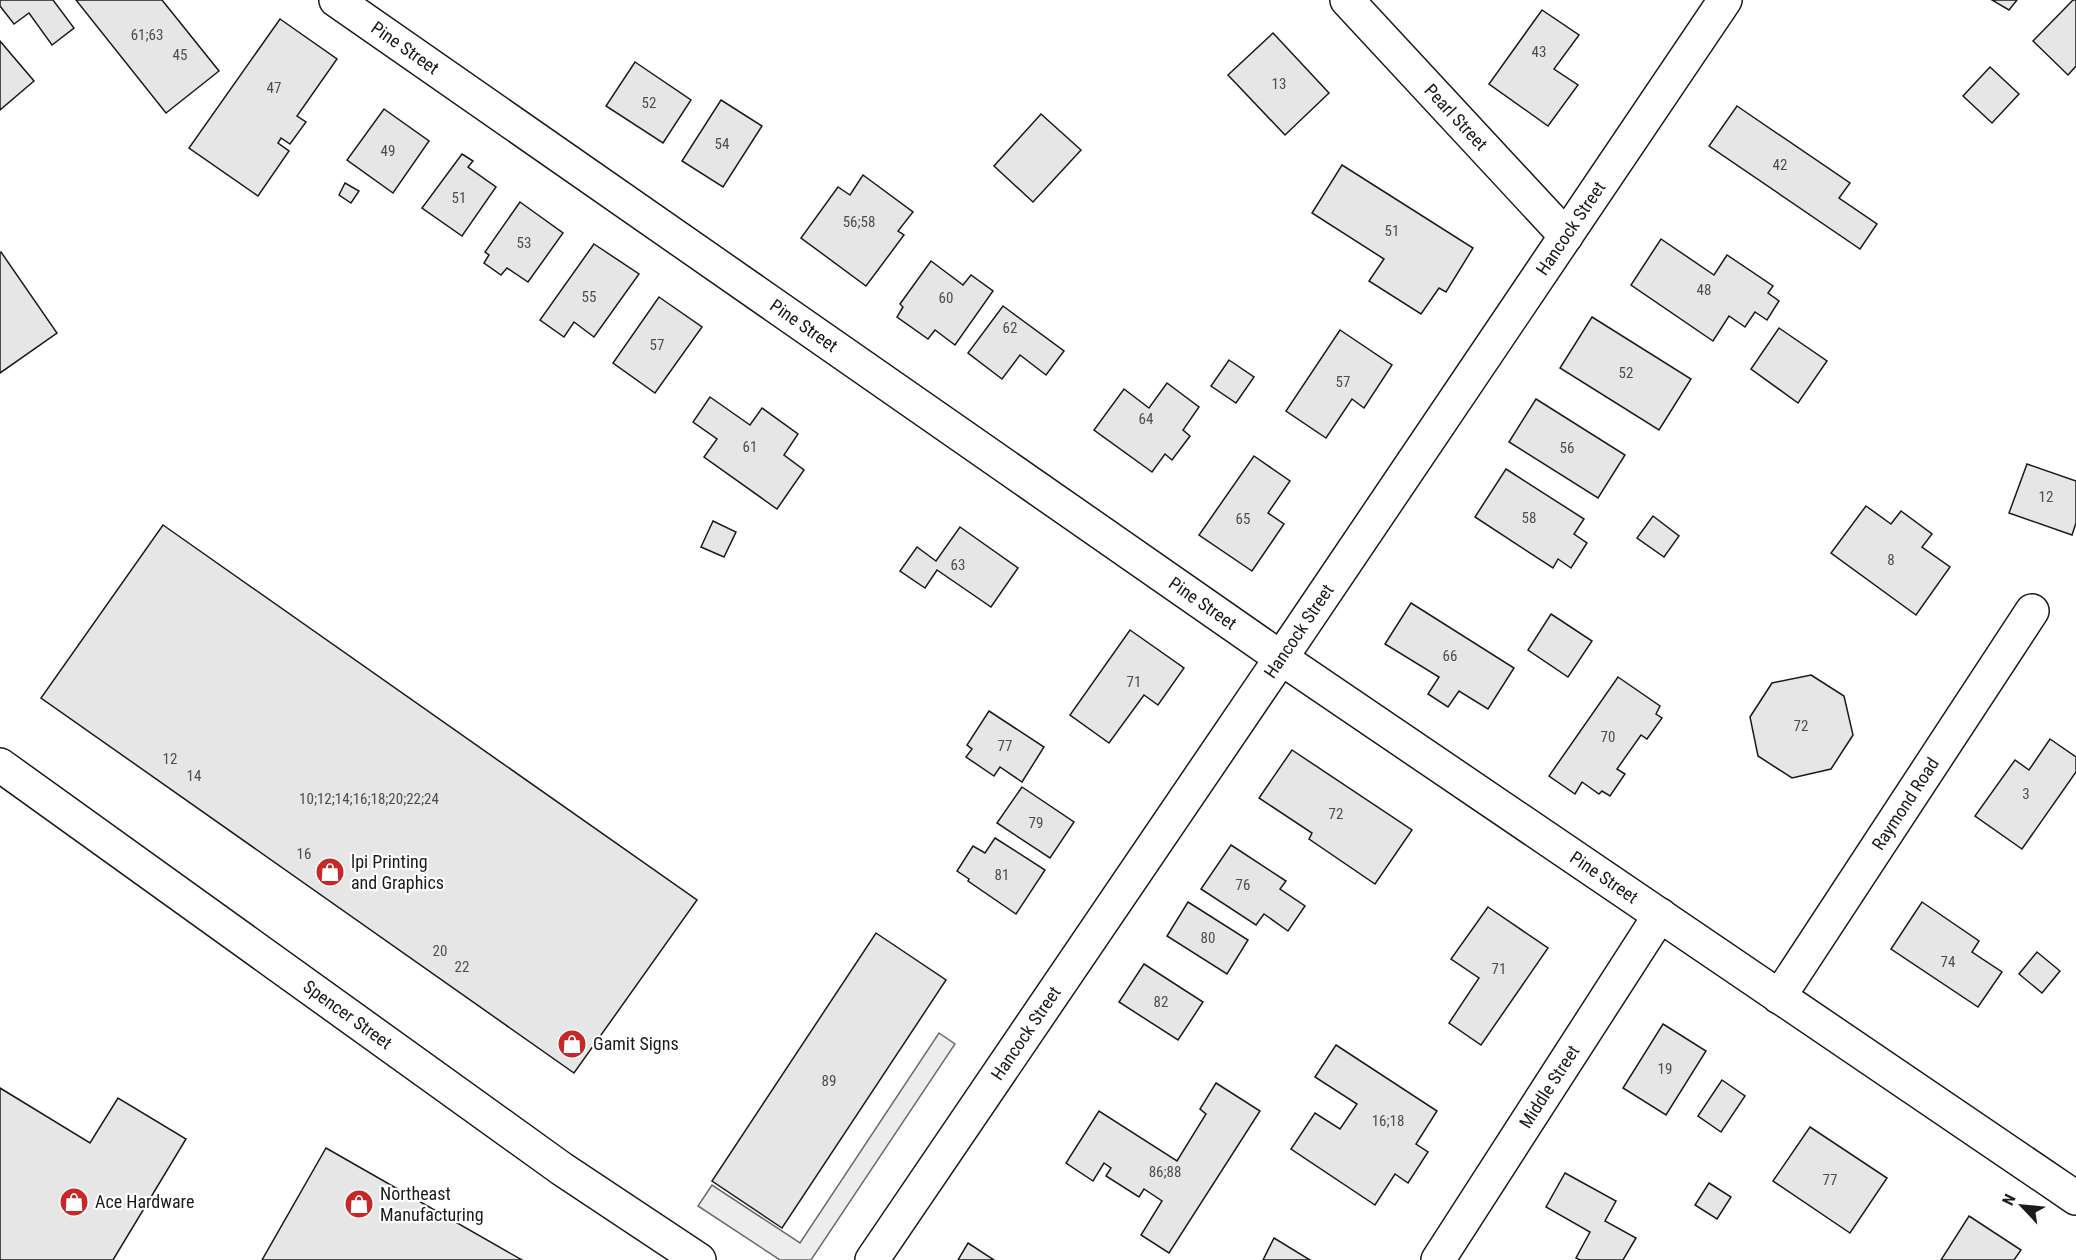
<svg xmlns="http://www.w3.org/2000/svg" width="2076" height="1260" font-family="'Roboto Condensed',sans-serif">
	<style>
		.parking { fill: #ededed; stroke: #6a6a6a; stroke-width: 1.5 }
		.building { fill: #e6e6e6; stroke: #1a1a1a; stroke-width: 1.5 }
		.lines { fill: none; stroke-linecap: round; stroke-linejoin: round }
		.minor-casing { stroke: #1a1a1a; stroke-width: 36 }
		.minor { stroke: #fff; stroke-width: 33 }
		.labels { text-anchor: middle; stroke-width: 4.5; stroke-linejoin: round; paint-order: stroke }
		.number-label { font-size: 15px; fill: #4d4d4d }
		.street-label { font-size: 18px; fill: #1a1a1a; stroke: #fff }
		.poi-label { font-size: 18px; fill: #1a1a1a; stroke: #fff; text-anchor: start }
	</style>
	<rect width="100%" height="100%" fill="#fff"/>
	<path class="parking" d="M 939,1033 L 955,1044 L 811,1260 L 780,1260 L 698,1206 L 712,1185 L 800,1243 Z"/>
	<g class="building">
		<path d="M 0,0 L 53,0 L 74,28 L 52,45 L 29,13 L 14,24 L 0,6 Z"/>
		<path d="M 76,0 L 162,0 L 219,71 L 166,113 Z"/>
		<path d="M 1992,0 L 2017,0 L 2009,10 Z"/>
		<path d="M 2073,0 L 2076,0 L 2076,66 L 2068,75 L 2033,41 Z"/>
		<path d="M 1542,10 L 1579,35 L 1554,69 L 1578,85 L 1548,126 L 1489,84 Z"/>
		<path d="M 280,19 L 337,59 L 297,116 L 306,122 L 290,144 L 281,138 L 278,143 L 289,151 L 258,196 L 189,148 Z"/>
		<path d="M 1273,33 L 1329,93 L 1285,135 L 1228,75 Z"/>
		<path d="M 0,41 L 34,81 L 0,110 Z"/>
		<path d="M 635,62 L 691,100 L 663,143 L 606,106 Z"/>
		<path d="M 1990,67 L 2019,94 L 1992,123 L 1963,96 Z"/>
		<path d="M 721,100 L 762,126 L 723,187 L 682,161 Z"/>
		<path d="M 1737,106 L 1850,183 L 1839,198 L 1877,224 L 1860,249 L 1709,146 Z"/>
		<path d="M 384,109 L 429,141 L 393,193 L 347,160 Z"/>
		<path d="M 1041,114 L 1081,150 L 1033,202 L 994,166 Z"/>
		<path d="M 462,154 L 473,161 L 468,167 L 496,187 L 462,236 L 422,208 Z"/>
		<path d="M 1342,165 L 1473,248 L 1446,292 L 1439,288 L 1421,314 L 1369,281 L 1384,259 L 1312,213 Z"/>
		<path d="M 863,175 L 913,212 L 898,231 L 904,235 L 866,286 L 801,238 L 838,187 L 850,195 Z"/>
		<path d="M 345,183 L 359,191 L 351,203 L 339,195 Z"/>
		<path d="M 520,202 L 563,233 L 528,282 L 507,268 L 501,275 L 484,263 L 489,255 L 485,252 Z"/>
		<path d="M 1661,239 L 1714,275 L 1727,255 L 1773,286 L 1768,293 L 1779,301 L 1767,320 L 1755,312 L 1745,327 L 1729,316 L 1713,341 L 1631,285 Z"/>
		<path d="M 594,244 L 639,274 L 594,337 L 574,322 L 564,337 L 540,320 Z"/>
		<path d="M 1,252 L 57,333 L 0,373 L 0,253 Z"/>
		<path d="M 931,261 L 963,285 L 971,275 L 993,291 L 955,345 L 935,330 L 928,339 L 897,317 L 903,307 L 900,304 Z"/>
		<path d="M 659,297 L 702,327 L 655,393 L 613,363 Z"/>
		<path d="M 1003,306 L 1064,351 L 1046,375 L 1020,355 L 1002,379 L 968,353 Z"/>
		<path d="M 1592,317 L 1691,379 L 1659,430 L 1560,368 Z"/>
		<path d="M 1779,328 L 1827,361 L 1798,403 L 1751,369 Z"/>
		<path d="M 1340,330 L 1392,365 L 1364,408 L 1352,399 L 1326,438 L 1286,411 Z"/>
		<path d="M 1229,360 L 1254,377 L 1236,403 L 1211,386 Z"/>
		<path d="M 1167,383 L 1199,407 L 1183,430 L 1190,436 L 1172,460 L 1165,454 L 1152,472 L 1094,430 L 1124,389 L 1149,408 Z"/>
		<path d="M 710,397 L 750,425 L 762,408 L 798,434 L 784,455 L 804,470 L 777,509 L 704,457 L 717,439 L 693,422 Z"/>
		<path d="M 1536,399 L 1625,455 L 1598,498 L 1509,442 Z"/>
		<path d="M 1254,456 L 1290,481 L 1268,513 L 1284,524 L 1252,571 L 1199,535 Z"/>
		<path d="M 2027,464 L 2076,481 L 2076,523 L 2072,535 L 2009,513 Z"/>
		<path d="M 1506,469 L 1584,519 L 1574,534 L 1587,543 L 1571,568 L 1558,559 L 1553,568 L 1475,517 Z"/>
		<path d="M 1866,506 L 1891,524 L 1901,511 L 1932,534 L 1922,547 L 1950,567 L 1916,615 L 1831,553 Z"/>
		<path d="M 1653,516 L 1679,536 L 1664,557 L 1637,538 Z"/>
		<path d="M 713,521 L 736,532 L 724,557 L 701,547 Z"/>
		<path d="M 163,525 L 697,900 L 574,1073 L 41,698 Z"/>
		<path d="M 960,527 L 1018,568 L 991,607 L 937,570 L 925,588 L 900,571 L 917,547 L 936,561 Z"/>
		<path d="M 1411,603 L 1514,668 L 1488,709 L 1459,691 L 1448,707 L 1428,694 L 1439,677 L 1385,644 Z"/>
		<path d="M 1551,614 L 1592,641 L 1568,677 L 1528,650 Z"/>
		<path d="M 1130,630 L 1184,668 L 1158,705 L 1144,695 L 1109,743 L 1070,715 Z"/>
		<path d="M 1811,675 L 1844,696 L 1853,735 L 1831,769 L 1792,778 L 1758,756 L 1750,717 L 1772,683 Z"/>
		<path d="M 1618,677 L 1660,706 L 1656,714 L 1662,718 L 1647,739 L 1641,735 L 1617,769 L 1625,774 L 1610,796 L 1602,791 L 1599,794 L 1582,782 L 1575,794 L 1549,776 Z"/>
		<path d="M 989,711 L 1044,747 L 1022,782 L 1000,767 L 994,776 L 966,757 L 972,749 L 967,745 Z"/>
		<path d="M 2050,739 L 2076,757 L 2076,772 L 2022,849 L 1975,816 L 2015,760 L 2029,770 Z"/>
		<path d="M 1292,750 L 1412,830 L 1375,884 L 1309,839 L 1312,833 L 1259,798 Z"/>
		<path d="M 1022,787 L 1074,822 L 1050,858 L 997,823 Z"/>
		<path d="M 995,838 L 1045,870 L 1016,914 L 968,881 L 969,879 L 957,871 L 973,846 L 985,853 Z"/>
		<path d="M 1231,845 L 1286,881 L 1280,889 L 1305,906 L 1288,931 L 1264,914 L 1256,925 L 1201,889 Z"/>
		<path d="M 1188,902 L 1248,940 L 1227,974 L 1167,936 Z"/>
		<path d="M 1922,902 L 1979,941 L 1972,952 L 2002,972 L 1978,1007 L 1891,949 Z"/>
		<path d="M 1488,907 L 1548,948 L 1481,1045 L 1449,1023 L 1479,978 L 1451,959 Z"/>
		<path d="M 876,933 L 946,980 L 782,1228 L 712,1181 Z"/>
		<path d="M 2037,952 L 2060,971 L 2042,993 L 2019,974 Z"/>
		<path d="M 1144,964 L 1203,1002 L 1178,1040 L 1119,1002 Z"/>
		<path d="M 1663,1024 L 1706,1051 L 1666,1115 L 1623,1088 Z"/>
		<path d="M 1336,1045 L 1437,1111 L 1416,1144 L 1428,1152 L 1408,1183 L 1395,1174 L 1375,1205 L 1291,1149 L 1315,1113 L 1340,1129 L 1357,1104 L 1315,1077 Z"/>
		<path d="M 1722,1080 L 1745,1096 L 1721,1132 L 1698,1116 Z"/>
		<path d="M 1216,1083 L 1260,1111 L 1169,1253 L 1141,1235 L 1162,1201 L 1144,1189 L 1139,1197 L 1106,1176 L 1111,1168 L 1104,1163 L 1093,1181 L 1066,1163 L 1099,1111 L 1177,1161 L 1206,1114 L 1200,1109 Z"/>
		<path d="M 0,1088 L 90,1143 L 118,1098 L 186,1139 L 113,1260 L 0,1260 Z"/>
		<path d="M 1810,1127 L 1887,1178 L 1850,1233 L 1773,1181 Z"/>
		<path d="M 326,1148 L 522,1260 L 262,1260 Z"/>
		<path d="M 1565,1173 L 1616,1201 L 1605,1221 L 1636,1238 L 1623,1260 L 1580,1260 L 1576,1258 L 1590,1232 L 1546,1207 Z"/>
		<path d="M 1709,1183 L 1731,1197 L 1717,1219 L 1695,1205 Z"/>
		<path d="M 1969,1216 L 2021,1250 L 2014,1260 L 1941,1260 Z"/>
		<path d="M 1274,1238 L 1310,1260 L 1263,1260 Z"/>
		<path d="M 968,1243 L 994,1260 L 958,1260 Z"/>
	</g>
	<g class="lines">
		<g class="minor-casing">
			<g id="minor">
				<path id="s1" d="M 336,0 L 1281,658 L 2076,1198"/>
				<path id="s2" d="M 1347,0 L 1566,236"/>
				<path id="s3" d="M 0,765 L 562,1169 L 699,1260"/>
				<path id="s4" d="M 1779,997 L 2032,611"/>
				<path id="s5" d="M 872,1260 L 1281,658 L 1725,0"/>
				<path id="s6" d="M 1438,1260 L 1660,915"/>
			</g>
		</g>
		<use href="#minor" class="minor"/>
	</g>
	<defs>
		<g id="shop-disc" transform="scale(1.5)"><circle r="9.5" fill="#c62828" stroke="#fff"/><path d="M-5-2.5h2.3a2.7 3.5 0 0 1 5.4 0H5L5.5 6h-11ZM-1.5-2.5h3a1.5 2.3 0 0 0-3 0Z" fill="#fff"/></g>
	</defs>
	<g fill-rule="evenodd">
		<use href="#shop-disc" x="330" y="872"/>
		<use href="#shop-disc" x="572" y="1044"/>
		<use href="#shop-disc" x="74" y="1202"/>
		<use href="#shop-disc" x="359" y="1204"/>
	</g>
	<g class="labels">
		<g class="number-label">
			<text x="147" y="40">61;63</text>
			<text x="1539" y="57">43</text>
			<text x="180" y="60">45</text>
			<text x="1279" y="89">13</text>
			<text x="274" y="93">47</text>
			<text x="649" y="108">52</text>
			<text x="722" y="149">54</text>
			<text x="388" y="156">49</text>
			<text x="1780" y="170">42</text>
			<text x="459" y="203">51</text>
			<text x="859" y="227">56;58</text>
			<text x="1392" y="236">51</text>
			<text x="524" y="248">53</text>
			<text x="1704" y="295">48</text>
			<text x="589" y="302">55</text>
			<text x="946" y="303">60</text>
			<text x="1010" y="333">62</text>
			<text x="657" y="350">57</text>
			<text x="1626" y="378">52</text>
			<text x="1343" y="387">57</text>
			<text x="1146" y="424">64</text>
			<text x="750" y="452">61</text>
			<text x="1567" y="453">56</text>
			<text x="2046" y="502">12</text>
			<text x="1529" y="523">58</text>
			<text x="1243" y="524">65</text>
			<text x="1891" y="565">8</text>
			<text x="958" y="570">63</text>
			<text x="1450" y="661">66</text>
			<text x="1134" y="687">71</text>
			<text x="1801" y="731">72</text>
			<text x="1608" y="742">70</text>
			<text x="1005" y="751">77</text>
			<text x="170" y="764">12</text>
			<text x="194" y="781">14</text>
			<text x="2026" y="799">3</text>
			<text x="369" y="804">10;12;14;16;18;20;22;24</text>
			<text x="1336" y="819">72</text>
			<text x="1036" y="828">79</text>
			<text x="304" y="859">16</text>
			<text x="1002" y="880">81</text>
			<text x="1243" y="890">76</text>
			<text x="1208" y="943">80</text>
			<text x="440" y="956">20</text>
			<text x="1948" y="967">74</text>
			<text x="462" y="972">22</text>
			<text x="1499" y="974">71</text>
			<text x="1161" y="1007">82</text>
			<text x="1665" y="1074">19</text>
			<text x="829" y="1086">89</text>
			<text x="1388" y="1126">16;18</text>
			<text x="1165" y="1177">86;88</text>
			<text x="1830" y="1185">77</text>
		</g>
		<g class="street-label">
			<text dy="6" stroke="none"><textPath href="#s1" startOffset="84">Pine Street</textPath></text>
			<text dy="6" stroke="none"><textPath href="#s2" startOffset="160">Pearl Street</textPath></text>
			<text dy="6" stroke="none"><textPath href="#s5" startOffset="1246">Hancock Street</textPath></text>
			<text dy="6" stroke="none"><textPath href="#s1" startOffset="570">Pine Street</textPath></text>
			<text dy="6" stroke="none"><textPath href="#s1" startOffset="1056">Pine Street</textPath></text>
			<text dy="6" stroke="none"><textPath href="#s5" startOffset="760">Hancock Street</textPath></text>
			<text dy="6" stroke="none"><textPath href="#s4" startOffset="231">Raymond Road</textPath></text>
			<text dy="6" stroke="none"><textPath href="#s1" startOffset="1542">Pine Street</textPath></text>
			<text dy="6" stroke="none"><textPath href="#s3" startOffset="428">Spencer Street</textPath></text>
			<text dy="6" stroke="none"><textPath href="#s5" startOffset="274">Hancock Street</textPath></text>
			<text dy="6" stroke="none"><textPath href="#s6" startOffset="206">Middle Street</textPath></text>
		</g>
		<g class="poi-label">
			<text x="351" y="868">lpi Printing<tspan x="351" dy="21">and Graphics</tspan></text>
			<text x="593" y="1050">Gamit Signs</text>
			<text x="380" y="1200">Northeast<tspan x="380" dy="21">Manufacturing</tspan></text>
			<text x="95" y="1208">Ace Hardware</text>
		</g>
	</g>
	<g transform="translate(2022 1206) rotate(296)" stroke="#ffffff" stroke-width="4.5" paint-order="stroke">
	<path d="M0-4.5L10 22L0 15L-10 22Z" fill="#1a1a1a"/>
	<text y="-9" font-size="16" font-weight="bold" text-anchor="middle" fill="#1a1a1a">N</text>
	</g>
</svg>
